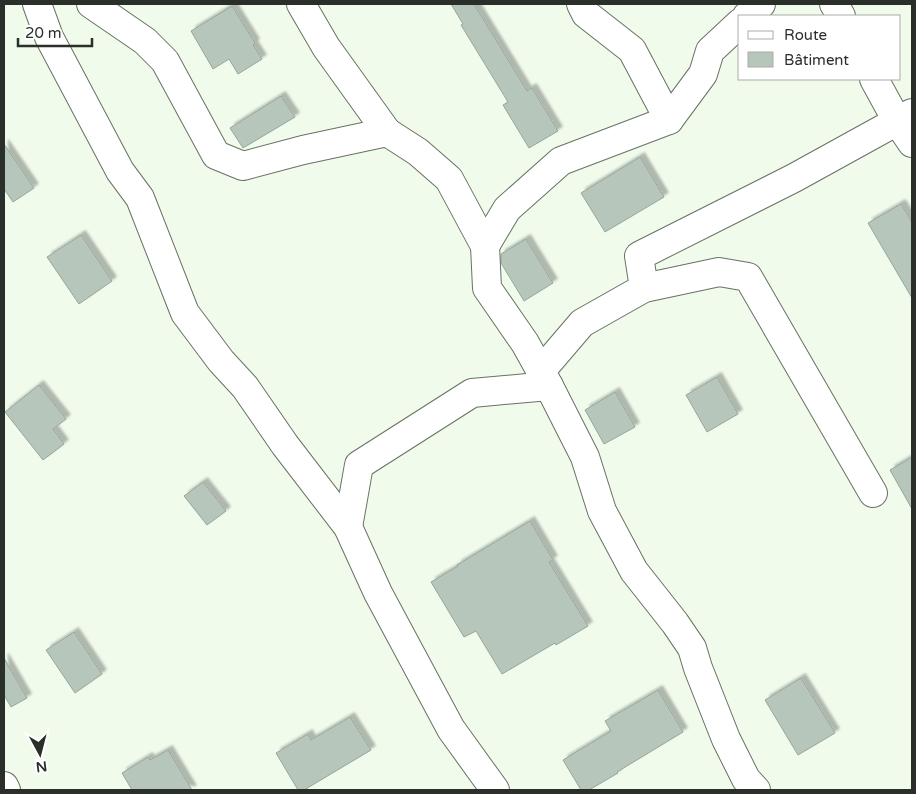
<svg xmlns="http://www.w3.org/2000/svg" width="916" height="794" font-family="'Varela Round',sans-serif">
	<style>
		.building { fill: #b6c6bb; stroke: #96a69b; filter: url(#shadow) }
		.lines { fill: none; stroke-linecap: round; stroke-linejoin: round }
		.minor-casing { stroke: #687164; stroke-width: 30 }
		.minor { stroke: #fff; stroke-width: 28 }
	</style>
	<defs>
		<filter id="shadow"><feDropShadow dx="4.5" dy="-4.5" stdDeviation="1" flood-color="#0004"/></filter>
	</defs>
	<rect width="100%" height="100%" fill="#f0fbec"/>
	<g class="building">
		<path d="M 451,4 L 474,4 L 527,91 L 532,88 L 558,131 L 529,148 L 503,105 L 508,102 L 461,25 L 463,24 Z"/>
		<path d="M 232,6 L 255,43 L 253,45 L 262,59 L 238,74 L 229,59 L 213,69 L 191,31 Z"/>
		<path d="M 281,96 L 295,117 L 243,148 L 230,128 Z"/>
		<path d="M 4,144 L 34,188 L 13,202 L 4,189 Z"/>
		<path d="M 640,157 L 664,197 L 605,232 L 581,193 Z"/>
		<path d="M 901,204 L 912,222 L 912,298 L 868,223 Z"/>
		<path d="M 81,235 L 112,281 L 79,304 L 47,257 Z"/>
		<path d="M 526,239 L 553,283 L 524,301 L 501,263 L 501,254 Z"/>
		<path d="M 717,377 L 738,414 L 707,432 L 686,395 Z"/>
		<path d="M 39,385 L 66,419 L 53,429 L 64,444 L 43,460 L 5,412 Z"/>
		<path d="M 615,392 L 635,427 L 604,444 L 585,410 Z"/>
		<path d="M 912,457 L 912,509 L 890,470 Z"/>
		<path d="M 203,482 L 226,511 L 207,525 L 184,496 Z"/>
		<path d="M 530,521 L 553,560 L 549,562 L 588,626 L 556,645 L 555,643 L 502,674 L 476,631 L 464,637 L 431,582 L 458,566 L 457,565 Z"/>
		<path d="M 74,632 L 102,674 L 75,693 L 46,650 Z"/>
		<path d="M 4,658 L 27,698 L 11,707 L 4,695 Z"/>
		<path d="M 801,678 L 835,733 L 798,755 L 765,700 Z"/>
		<path d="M 658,690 L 683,732 L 617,772 L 618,773 L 589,790 L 581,790 L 563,760 L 611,731 L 605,721 Z"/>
		<path d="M 350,717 L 371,750 L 304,790 L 298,790 L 276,753 L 308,734 L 311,740 Z"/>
		<path d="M 168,750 L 192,790 L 132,790 L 122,773 L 148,757 L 150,760 Z"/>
	</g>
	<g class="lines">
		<g class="minor-casing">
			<g id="minor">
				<path d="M 37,4 L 49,37 L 120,171 L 140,198 L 185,313 L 221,361 L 245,387 L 285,445 L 348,527 L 378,593 L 451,729 L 495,790"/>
				<path d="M 91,4 L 145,41 L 165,61 L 216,155 L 243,166 L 303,150 L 387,132 L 418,152 L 449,179 L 485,246 L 487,288 L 525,343 L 549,386 L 585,457 L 602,511 L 634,571 L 675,623 L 692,648 L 698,668 L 726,739 L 746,779 L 756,790"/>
				<path d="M 301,4 L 326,47 L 387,132"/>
				<path d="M 581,4 L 586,14 L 632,50 L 669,120"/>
				<path d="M 834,4 L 841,16"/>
				<path d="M 747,16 L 761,4"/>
				<path d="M 874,79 L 897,121 L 912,143"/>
				<path d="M 485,246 L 507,209 L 561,161 L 669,120 L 703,74 L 710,51 L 740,23"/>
				<path d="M 644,288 L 639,256 L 794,178 L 912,113"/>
				<path d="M 541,371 L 582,323 L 644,288 L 719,272 L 748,277 L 873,493"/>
				<path d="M 348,527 L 359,465 L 472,393 L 549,386"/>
				<path d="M 4,786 L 6,790"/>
			</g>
		</g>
		<use href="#minor" class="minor"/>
	</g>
	<rect width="916" height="794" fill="none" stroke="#2b2f29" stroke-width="10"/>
	<rect x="738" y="15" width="162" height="65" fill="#ffffff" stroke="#aaaca9"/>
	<rect x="748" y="31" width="25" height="8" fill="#ffffff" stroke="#aaaca9"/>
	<text x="784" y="40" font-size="15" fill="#2b2f29">Route</text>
	<rect x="748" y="52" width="25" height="15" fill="#b6c6bb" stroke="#aaaca9"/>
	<text x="784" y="65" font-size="15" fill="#2b2f29">Bâtiment</text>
	<g transform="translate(40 754) rotate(173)" stroke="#ffffff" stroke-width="4" paint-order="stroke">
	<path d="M0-4L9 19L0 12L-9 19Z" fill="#2b2f29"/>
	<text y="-8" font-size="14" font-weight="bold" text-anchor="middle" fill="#2b2f29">N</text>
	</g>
	<path d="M18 38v8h74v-8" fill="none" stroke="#2b2f29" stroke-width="2.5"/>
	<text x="25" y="38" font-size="15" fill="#2b2f29" stroke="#ffffff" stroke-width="4" paint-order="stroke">20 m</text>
</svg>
